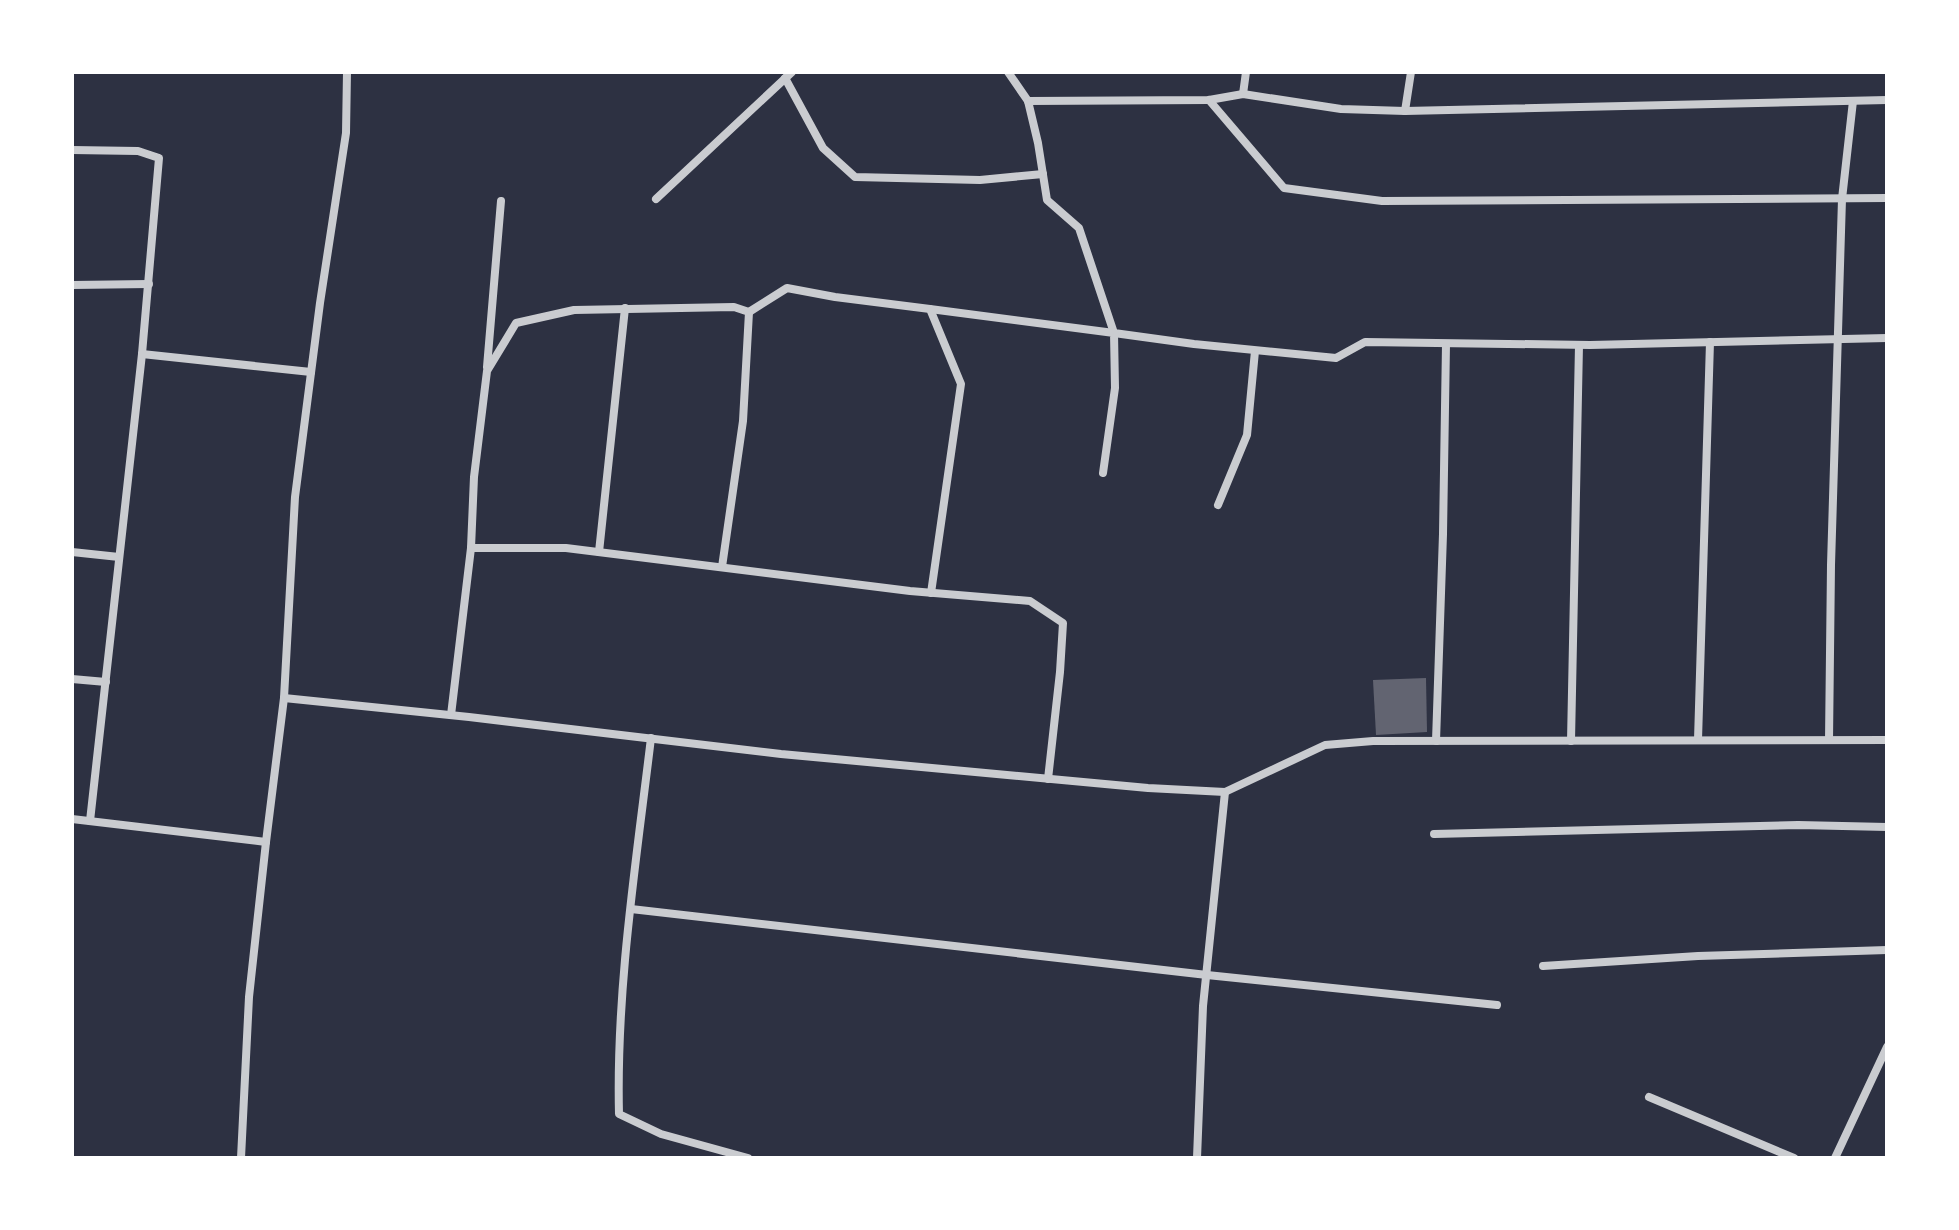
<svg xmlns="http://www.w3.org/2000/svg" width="1959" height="1230" font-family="Cabin,sans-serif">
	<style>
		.building { fill: #626471 }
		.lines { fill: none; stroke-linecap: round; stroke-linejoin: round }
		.minor { stroke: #caccd0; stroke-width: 8 }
	</style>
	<rect width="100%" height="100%" fill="#2d3142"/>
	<path class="building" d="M 1426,678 L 1427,732 L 1376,735 L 1373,680 Z"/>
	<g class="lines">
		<g class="minor">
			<path d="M 1008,72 L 1028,101 L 1038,143 L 1047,200 L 1079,228 L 1114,333 L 1194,344 L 1336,358 L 1365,342 L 1590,345 L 1887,338"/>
			<path d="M 785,78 L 823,148 L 855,177 L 980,180 L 1043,174"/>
			<path d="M 1243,94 L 1246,72"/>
			<path d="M 1209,100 L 1284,188 L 1382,201 L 1887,198"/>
			<path d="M 1028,101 L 1209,100 L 1243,94 L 1341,109 L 1405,111 L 1887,100"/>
			<path d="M 1405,111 L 1411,72"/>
			<path d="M 72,150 L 138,151 L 159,158 L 142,354 L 90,821"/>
			<path d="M 656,199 L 792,72"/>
			<path d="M 72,285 L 149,284"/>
			<path d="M 930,309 L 1114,333 L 1115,388 L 1103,473"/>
			<path d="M 749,312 L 787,288 L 835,297 L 930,309 L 961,384 L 931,593"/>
			<path d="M 142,354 L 311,372"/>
			<path d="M 487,367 L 501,201"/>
			<path d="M 1218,505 L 1247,435 L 1255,351"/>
			<path d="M 471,548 L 566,548 L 910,591 L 1030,601 L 1063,623 L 1060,672 L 1048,779"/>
			<path d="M 72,552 L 119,557"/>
			<path d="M 599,552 L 625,308"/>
			<path d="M 72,679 L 106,682"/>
			<path d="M 284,698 L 469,717 L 781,754 L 1148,788 L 1225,792 L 1325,745 L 1373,741 L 1887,740"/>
			<path d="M 451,715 L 471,548 L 474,477 L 487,371 L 516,323 L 574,310 L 734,307 L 749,312 L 743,421 L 722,567"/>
			<path d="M 651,738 C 636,863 616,989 619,1114 L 661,1134 L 748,1158"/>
			<path d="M 1698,740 L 1710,342"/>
			<path d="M 1829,740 L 1831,565 L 1842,199 L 1853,101"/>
			<path d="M 1436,741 L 1443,534 L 1446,344"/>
			<path d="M 1571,741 L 1579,345"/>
			<path d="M 72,819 L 266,842"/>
			<path d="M 1434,834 L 1798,825 L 1887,827"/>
			<path d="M 631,909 L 1207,975 L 1497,1005"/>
			<path d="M 1543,966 L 1698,956 L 1887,950"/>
			<path d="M 1649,1097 L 1794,1158"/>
			<path d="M 241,1158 L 249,997 L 266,842 L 284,698 L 295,497 L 320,303 L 346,133 L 347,72"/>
			<path d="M 1197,1158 L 1203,1006 L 1225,792"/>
			<path d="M 1835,1158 L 1887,1047"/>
		</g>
	</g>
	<rect width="1959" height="1230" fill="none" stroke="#ffffff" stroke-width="148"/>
</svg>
